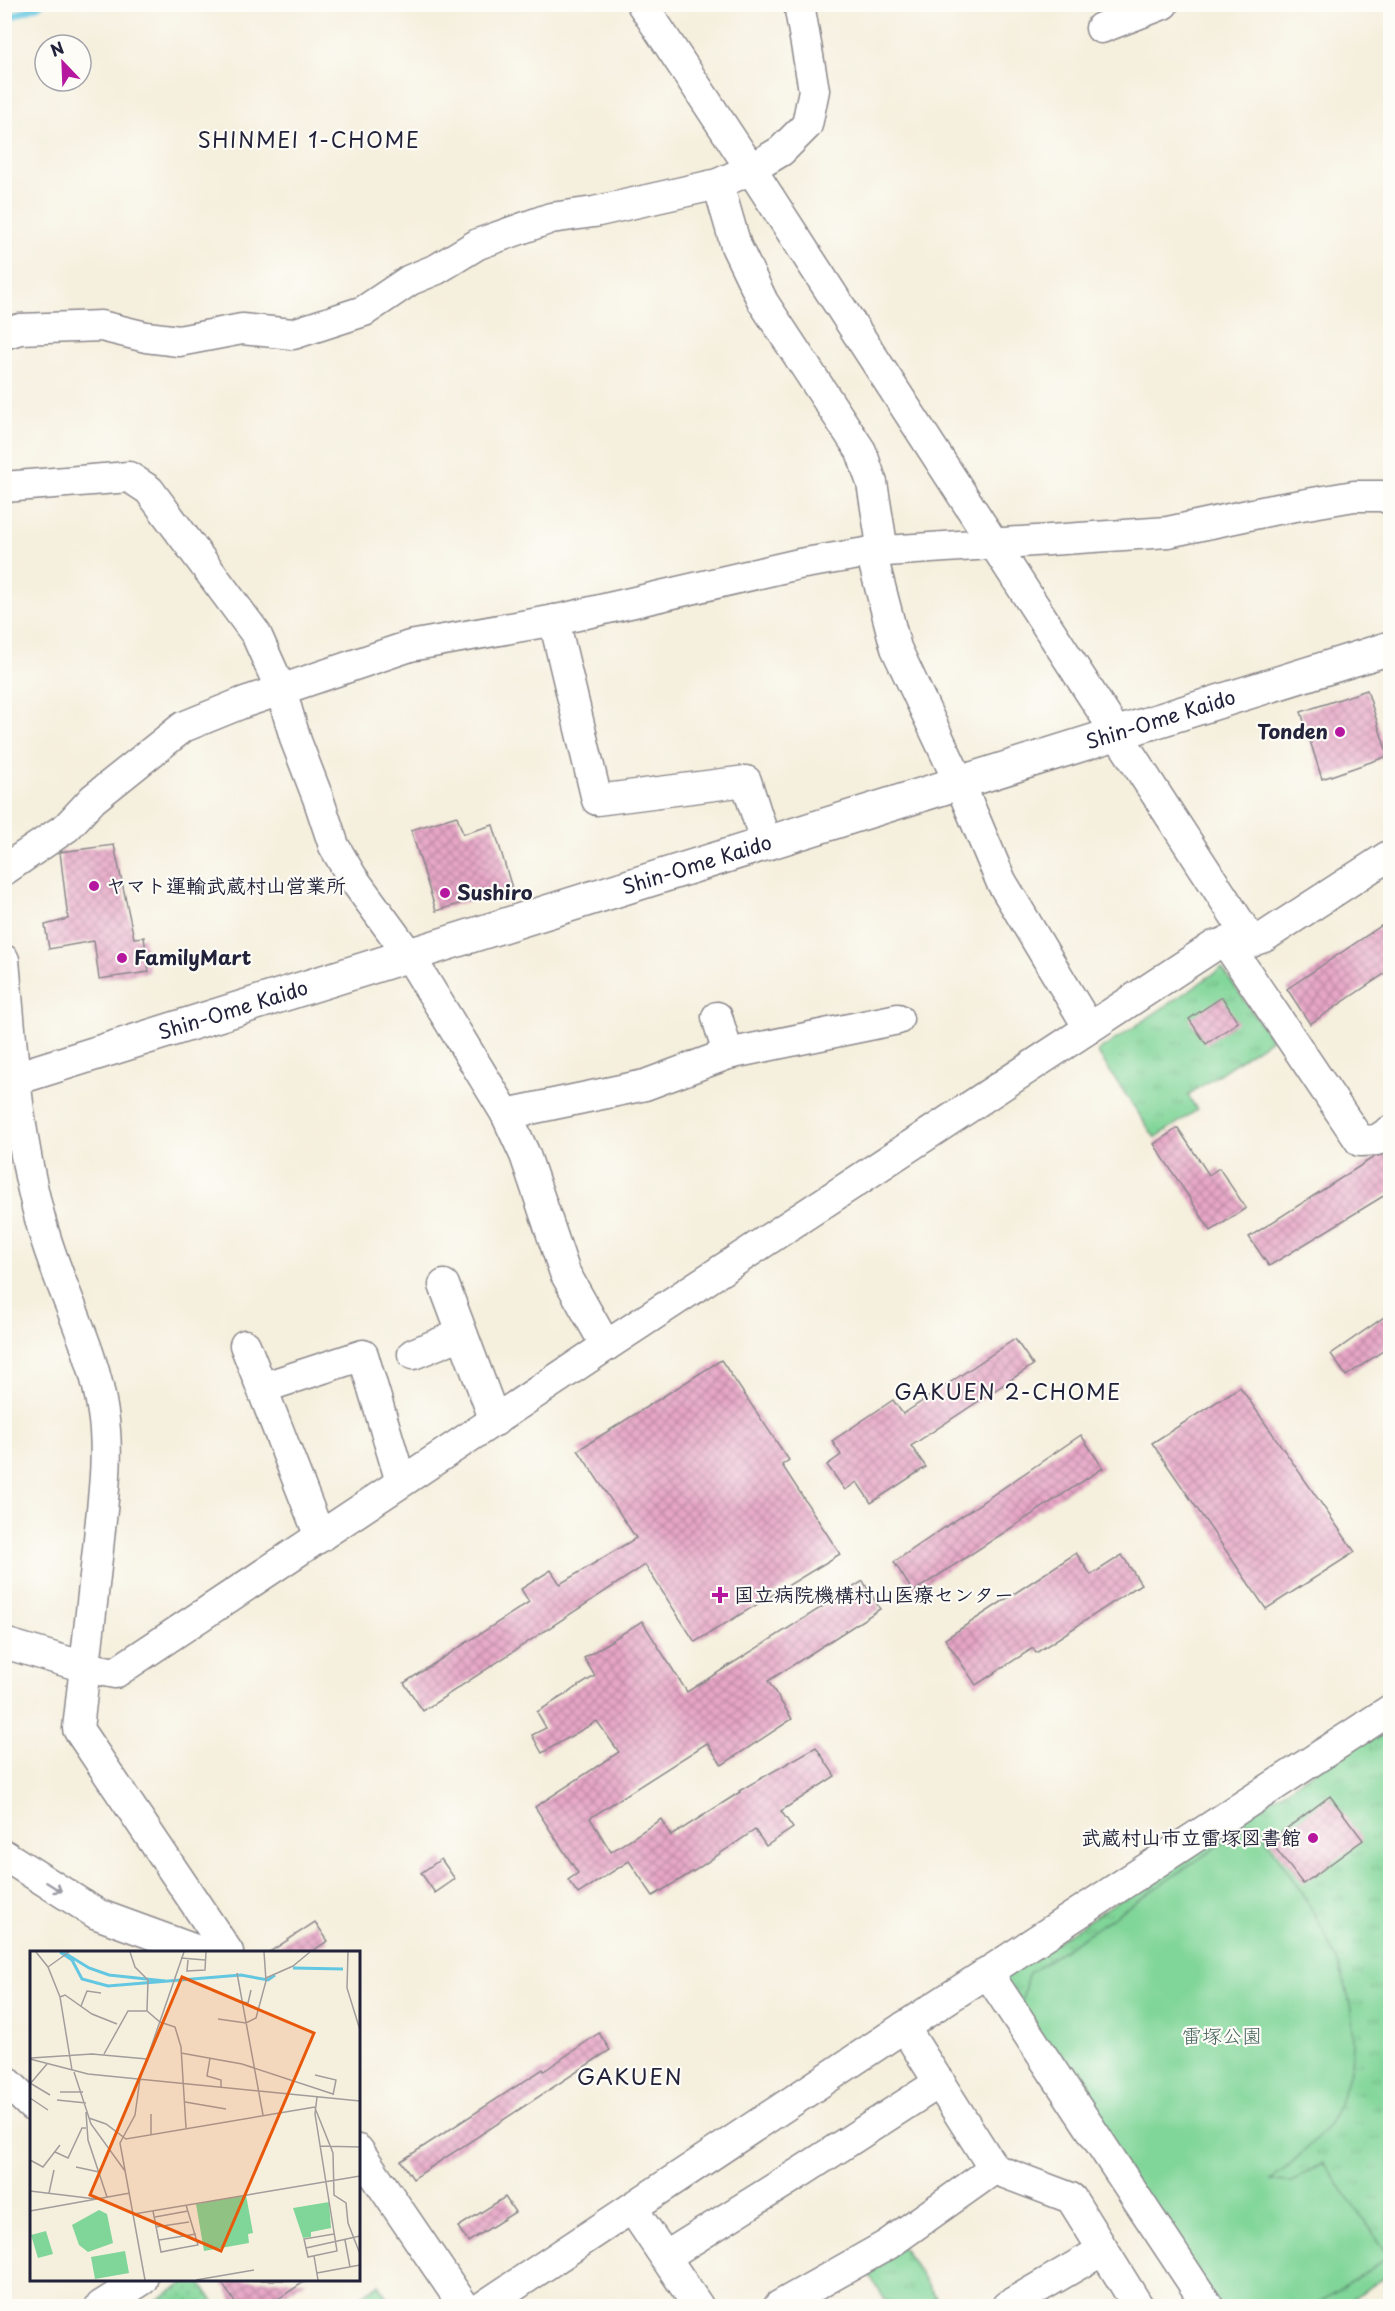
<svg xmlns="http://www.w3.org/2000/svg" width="1395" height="2311" font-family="'Playpen Sans','Klee One',sans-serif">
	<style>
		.grass { fill: url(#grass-dots); stroke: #517c6a; stroke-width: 1.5 }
		.park { fill: url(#park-tufts); stroke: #517c6a; stroke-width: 1.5 }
		.garden { fill: #80d598; stroke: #517c6a; stroke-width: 1.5 }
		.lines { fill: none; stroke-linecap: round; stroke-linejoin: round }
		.stream { stroke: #63c7e1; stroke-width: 7 }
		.building { fill: url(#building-cross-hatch) }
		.minor-casing { stroke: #8c888c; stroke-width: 33 }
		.major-casing { stroke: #8c888c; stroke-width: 36 }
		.minor { stroke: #fff; stroke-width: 30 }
		.major { stroke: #fff; stroke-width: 33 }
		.oneway { stroke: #9c9ca7 }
		.poi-dot { fill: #b5179e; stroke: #fdfcf7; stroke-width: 2 }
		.labels { text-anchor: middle; stroke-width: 4.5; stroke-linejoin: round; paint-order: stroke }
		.street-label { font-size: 20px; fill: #22223b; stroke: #fdfcf7 }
		.poi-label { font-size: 20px; font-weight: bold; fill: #22223b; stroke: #fdfcf7; text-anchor: start }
		.park-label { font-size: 20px; fill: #43615c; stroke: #fdfcf7 }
		.neighbourhood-label { font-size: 21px; letter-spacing: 1.5px; fill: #22223b; stroke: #fdfcf7 }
		.quarter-label { font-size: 22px; letter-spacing: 1.5px; fill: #22223b; stroke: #fdfcf7 }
		.inset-river { fill: none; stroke: #63c7e1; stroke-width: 3 }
		.inset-road { fill: none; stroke: #a19d9c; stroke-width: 1.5 }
		.view { fill: #e8590c; fill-opacity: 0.15; stroke: #e8590c; stroke-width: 3 }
		.inset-edge { fill: none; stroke: #22223b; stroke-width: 3 }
	</style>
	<defs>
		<pattern id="grass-dots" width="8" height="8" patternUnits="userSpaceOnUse" patternTransform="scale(1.5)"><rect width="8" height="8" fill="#80d598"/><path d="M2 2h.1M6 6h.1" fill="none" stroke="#6eb784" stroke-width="1.8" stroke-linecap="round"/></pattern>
		<pattern id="park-tufts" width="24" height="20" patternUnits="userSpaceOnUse" patternTransform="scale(1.5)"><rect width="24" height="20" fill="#80d598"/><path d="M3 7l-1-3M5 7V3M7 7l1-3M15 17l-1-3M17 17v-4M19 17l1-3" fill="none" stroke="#6eb784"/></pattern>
		<pattern id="building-cross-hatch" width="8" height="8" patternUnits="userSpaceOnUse" patternTransform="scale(1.5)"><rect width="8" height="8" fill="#e7a6c6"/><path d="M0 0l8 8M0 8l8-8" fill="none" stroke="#bb87a2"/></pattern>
	</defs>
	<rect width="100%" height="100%" fill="#fdfcf7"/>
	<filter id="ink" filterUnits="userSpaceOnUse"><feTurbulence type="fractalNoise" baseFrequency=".0167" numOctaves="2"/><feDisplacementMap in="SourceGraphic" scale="12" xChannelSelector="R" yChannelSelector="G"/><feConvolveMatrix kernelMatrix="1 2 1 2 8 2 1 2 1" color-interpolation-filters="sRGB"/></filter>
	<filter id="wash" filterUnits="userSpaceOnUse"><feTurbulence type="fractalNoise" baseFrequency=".008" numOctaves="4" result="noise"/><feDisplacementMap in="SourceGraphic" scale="24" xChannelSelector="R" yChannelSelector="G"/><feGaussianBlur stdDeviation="1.35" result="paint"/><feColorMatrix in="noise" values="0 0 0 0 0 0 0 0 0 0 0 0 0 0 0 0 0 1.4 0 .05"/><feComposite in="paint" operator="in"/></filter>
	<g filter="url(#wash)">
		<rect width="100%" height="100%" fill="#f5efdd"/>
		<path class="grass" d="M 189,2280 L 199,2280 L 217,2306 L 148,2306 Z"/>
		<g class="park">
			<path d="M 1222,968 L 1271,1039 L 1188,1095 L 1197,1110 L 1155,1138 L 1097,1052 Z"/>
			<path d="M 1390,1721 L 1390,2274 L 1341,2306 L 1198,2306 L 988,1987 Z"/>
			<path d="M 902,2247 L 942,2306 L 889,2306 L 867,2272 Z"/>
		</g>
		<g class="garden">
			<path d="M 1254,1822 C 1317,1914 1395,2016 1327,2127 C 1311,2147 1290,2164 1271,2181 L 1292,2182 L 1323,2162 L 1389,2257 L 1314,2306 L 1219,2306 L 1020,2010 L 1028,1974 Z"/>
			<path d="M 379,2284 L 394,2306 L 352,2306 L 350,2303 Z"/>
		</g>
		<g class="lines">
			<path class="stream" d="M 4,20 L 41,4"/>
		</g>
		<g id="blocks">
			<g class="building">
				<path d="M 1367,690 L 1388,756 L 1322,779 L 1301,712 Z"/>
				<path d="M 457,816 L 463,834 L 493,825 L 512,888 L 436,911 L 411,830 Z"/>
				<path d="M 114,845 L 134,938 L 144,937 L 149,972 L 99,979 L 94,941 L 49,949 L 45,925 L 68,919 L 60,852 Z"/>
				<path d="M 1390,920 L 1390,970 L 1310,1024 L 1287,989 Z"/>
				<path d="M 1222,997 L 1238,1022 L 1206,1044 L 1189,1019 Z"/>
				<path d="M 1178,1128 L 1209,1175 L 1219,1168 L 1246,1208 L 1211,1231 L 1154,1144 Z"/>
				<path d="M 1390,1152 L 1390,1192 L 1269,1266 L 1249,1237 L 1374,1157 Z"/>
				<path d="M 1390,1313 L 1390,1346 L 1346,1376 L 1331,1354 Z"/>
				<path d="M 1015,1339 L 1033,1365 L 911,1446 L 926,1467 L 871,1503 L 857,1482 L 845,1490 L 827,1465 L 841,1455 L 832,1441 L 893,1400 L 903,1414 Z"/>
				<path d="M 721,1360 L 789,1460 L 782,1465 L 840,1554 L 695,1642 L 645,1565 L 423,1711 L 404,1683 L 529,1602 L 521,1589 L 551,1570 L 560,1584 L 636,1538 L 578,1450 Z"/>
				<path d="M 1240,1387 L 1355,1552 L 1266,1609 L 1152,1443 Z"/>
				<path d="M 1081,1435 L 1103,1468 L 913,1592 L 894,1562 Z"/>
				<path d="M 1076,1553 L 1091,1575 L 1122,1555 L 1141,1584 L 1036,1653 L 1033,1648 L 976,1685 L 945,1639 Z"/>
				<path d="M 863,1581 L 880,1609 L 768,1681 L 792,1719 L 722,1765 L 707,1743 L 590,1818 L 611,1852 L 661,1819 L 671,1836 L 740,1792 L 739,1791 L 816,1747 L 835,1776 L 781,1811 L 793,1828 L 766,1846 L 755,1830 L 694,1871 L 653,1896 L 629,1861 L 578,1894 L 568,1880 L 578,1873 L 535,1807 L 619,1752 L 597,1721 L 542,1753 L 532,1735 L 546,1728 L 537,1712 L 595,1676 L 584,1658 L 642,1621 L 687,1692 Z"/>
				<path d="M 1330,1796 L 1363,1840 L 1303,1884 L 1270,1841 Z"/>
				<path d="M 441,1859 L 455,1879 L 435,1893 L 421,1873 Z"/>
				<path d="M 315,1922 L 328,1941 L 309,1953 L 268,1953 Z"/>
				<path d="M 599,2033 L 610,2050 L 413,2179 L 401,2161 L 543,2069 L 544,2071 Z"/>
				<path d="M 505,2197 L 515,2212 L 468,2242 L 458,2227 Z"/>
				<path d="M 220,2280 L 307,2280 L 266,2307 L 238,2307 Z"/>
			</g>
		</g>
	</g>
	<g filter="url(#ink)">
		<use href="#blocks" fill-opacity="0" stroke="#8c888c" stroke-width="1.5"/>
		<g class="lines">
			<g class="minor-casing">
				<g id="minor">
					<path d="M 642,4 L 751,169 L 1252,942"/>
					<path d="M 1101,28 L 1163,4"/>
					<path d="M 718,184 L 736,246 L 763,302 L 861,451 L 872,483 L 882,545 L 871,552 L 896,648 L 960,784 L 1001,881 L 1089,1028"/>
					<path d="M 4,334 L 20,329 L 101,326 L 146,337 L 179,341 L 242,329 L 293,334 L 364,311 L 410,280 L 437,269 L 478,244 L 551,218 L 594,212 L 718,184 L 751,169 L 781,151 L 807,125 L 814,90 L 799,4"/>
					<path d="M 4,487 L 129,477 L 149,490 L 256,634 L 281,690 L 296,741 L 318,798 L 334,846 L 352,877 L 409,955 L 506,1114 L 525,1155 L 565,1273 L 606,1346"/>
					<path d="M 554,620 L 597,800 L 746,781 L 766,844"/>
					<path d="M 4,870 L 67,827 L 93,799 L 183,727 L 242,703 L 410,646 L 561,619 L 799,564 L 871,552 L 1168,532 L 1272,510 L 1354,496 L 1382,496 L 1390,499"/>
					<path d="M 1226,942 L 1360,1141 L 1377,1140 L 1390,1131"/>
					<path d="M 4,960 C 12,1052 18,1144 44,1233 C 62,1294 94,1349 103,1413 C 110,1457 102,1505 98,1549 C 91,1609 85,1669 78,1729 L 228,1952"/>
					<path d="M 717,1017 L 728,1054"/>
					<path d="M 506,1114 L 645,1085 L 728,1054 L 898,1019"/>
					<path d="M 444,1285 L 495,1421"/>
					<path d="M 245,1345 L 320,1537"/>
					<path d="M 413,1354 L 462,1334"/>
					<path d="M 262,1388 L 363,1355 L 401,1482"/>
					<path d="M 4,1643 L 85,1667 L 115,1673 L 606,1346 L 1214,946 C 1231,941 1248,944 1264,937 L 1390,855"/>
					<path d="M 4,1855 L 97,1914 L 201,1952"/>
					<path d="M 987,1972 L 1208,2306"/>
					<path d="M 904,2027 L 994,2169 L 1071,2198 L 1138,2306"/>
					<path d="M 4,2079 L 32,2106"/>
					<path d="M 358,2150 L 464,2306"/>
					<path d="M 632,2208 L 698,2306"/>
					<path d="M 665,2257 L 804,2170 L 940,2082"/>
					<path d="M 101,2306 L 142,2280"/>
					<path d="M 484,2306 L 904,2027 L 1390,1710"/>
					<path d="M 779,2306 L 887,2245 L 994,2169"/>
					<path d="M 1007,2306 L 1103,2250"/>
				</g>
			</g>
			<g class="major-casing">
				<g id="major">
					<path id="s1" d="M 4,1082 L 1390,648"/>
				</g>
			</g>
			<use href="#minor" class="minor"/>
			<use href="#major" class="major"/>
		</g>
		<defs><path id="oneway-shaft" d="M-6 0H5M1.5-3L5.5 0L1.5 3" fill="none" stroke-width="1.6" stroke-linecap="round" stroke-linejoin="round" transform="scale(1.5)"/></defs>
		<use class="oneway" href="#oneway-shaft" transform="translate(54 1887) rotate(32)"/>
	</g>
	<g class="poi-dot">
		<circle cx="1340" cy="732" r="6"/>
		<circle cx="94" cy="886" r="6"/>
		<circle cx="445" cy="893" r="6"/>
		<circle cx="122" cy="958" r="6"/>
		<path d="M717 1586h6v6h6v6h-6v6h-6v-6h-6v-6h6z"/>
		<circle cx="1313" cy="1838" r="6"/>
	</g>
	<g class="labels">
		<g class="street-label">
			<text dy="7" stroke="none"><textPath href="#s1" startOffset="1212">Shin-Ome Kaido</textPath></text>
			<text dy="7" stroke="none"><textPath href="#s1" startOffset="726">Shin-Ome Kaido</textPath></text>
			<text dy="7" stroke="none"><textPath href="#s1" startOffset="240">Shin-Ome Kaido</textPath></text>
		</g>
		<g class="poi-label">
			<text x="1328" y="739" text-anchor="end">Tonden</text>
			<text x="106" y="893">ヤマト運輸武蔵村山営業所</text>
			<text x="457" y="900">Sushiro</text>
			<text x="134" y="965">FamilyMart</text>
			<text x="734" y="1602">国立病院機構村山医療センター</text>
			<text x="1301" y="1845" text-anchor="end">武蔵村山市立雷塚図書館</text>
		</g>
		<g class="park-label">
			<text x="1222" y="2043">雷塚公園</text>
		</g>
		<g class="neighbourhood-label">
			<text x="309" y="148">SHINMEI 1-CHOME</text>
			<text x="1008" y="1400">GAKUEN 2-CHOME</text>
		</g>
		<g class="quarter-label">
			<text x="630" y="2085">GAKUEN</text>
		</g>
	</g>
	<g transform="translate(30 1951)">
		<rect width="330" height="330" fill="#f5efdd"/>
		<path d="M 216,244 L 223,282 L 218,283 L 219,292 L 174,300 L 166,253 ZM 299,251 L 301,277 L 281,281 L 281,286 L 273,287 L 263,257 Z" fill="#80d598"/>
		<path d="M 198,248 L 200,271 L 186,283 L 191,283 L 193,295 L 176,298 L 168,257 ZM 69,259 L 77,263 L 83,292 L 58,301 L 49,294 L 42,274 ZM 16,280 L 23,303 L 8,307 L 1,284 ZM 95,300 L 99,322 L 65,328 L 61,306 Z" fill="#80d598"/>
		<path class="inset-river" d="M 30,1 L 42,9 L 52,28 L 78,35 L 211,24 L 238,29 L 245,24M 33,1 L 59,17 L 79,24 L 135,30M 263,17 L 313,18"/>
		<path class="inset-road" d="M 6,1 L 18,16 L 30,46 L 42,119M 100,1 L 105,16 L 118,29 L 117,60M 318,1 L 317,37 L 330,79M 151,7 L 175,9M 158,9 L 157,20 L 175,19 L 176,1M 18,16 L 39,1M 207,22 L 233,164M 236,27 L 263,15 L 280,1M 30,46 L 35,44 L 62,63 L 87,73M 213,51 L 218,52 L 221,39M 51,55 L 57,40 L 71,42M 188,68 L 216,72 L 226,67 L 236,30 L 234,1M 151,102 L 212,113 L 303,143M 74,103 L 98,60 L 117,60 L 130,71 L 145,76 L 151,96 L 156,177M 1,107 L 62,103 L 117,108M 180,107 L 177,125 L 191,129 L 191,136M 0,108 L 58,123 L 330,150M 44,121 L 61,173 L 95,220M 285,124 L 306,129 L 303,144M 0,132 L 20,144M 0,133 L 17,113M 30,141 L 53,141M 287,146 L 285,163 L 307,300 L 278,306 L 274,288 L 304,283M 0,147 L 18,159M 27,149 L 56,152M 155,151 L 196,158M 285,157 L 303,202 L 304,244 L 316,252 L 318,272 L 330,303M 56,161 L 58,189 L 77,246M 59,167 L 76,173 L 96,188 L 285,156M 121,184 L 121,163M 290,195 L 330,196M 25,201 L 38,207 L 52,177 L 56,177M 0,209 L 13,216 L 30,194M 46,216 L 69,221M 0,240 L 66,248M 19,242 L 24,219M 0,260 L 100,242M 123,260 L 131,301 L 151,297 L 168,294 L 156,254M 104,263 L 330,225M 125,266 L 158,260M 126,276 L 159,271M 129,289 L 166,283M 315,289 L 320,316M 276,297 L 330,285M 284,305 L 288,329M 287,322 L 330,314M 115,329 L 90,192 L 105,164 L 110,128 L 154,1M 166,329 L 224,319"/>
		<path class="view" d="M 152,26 L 284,82 L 191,300 L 60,244 Z"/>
		<rect width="330" height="330" class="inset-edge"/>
	</g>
	<rect width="1395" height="2311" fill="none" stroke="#fdfcf7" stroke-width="24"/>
	<g transform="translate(63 63) rotate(337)"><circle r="28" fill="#fdfcf7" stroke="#a5a5ac" stroke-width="1.5"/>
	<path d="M0-4.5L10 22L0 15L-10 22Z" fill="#b5179e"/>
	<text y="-9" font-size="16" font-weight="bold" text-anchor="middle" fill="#22223b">N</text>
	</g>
</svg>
